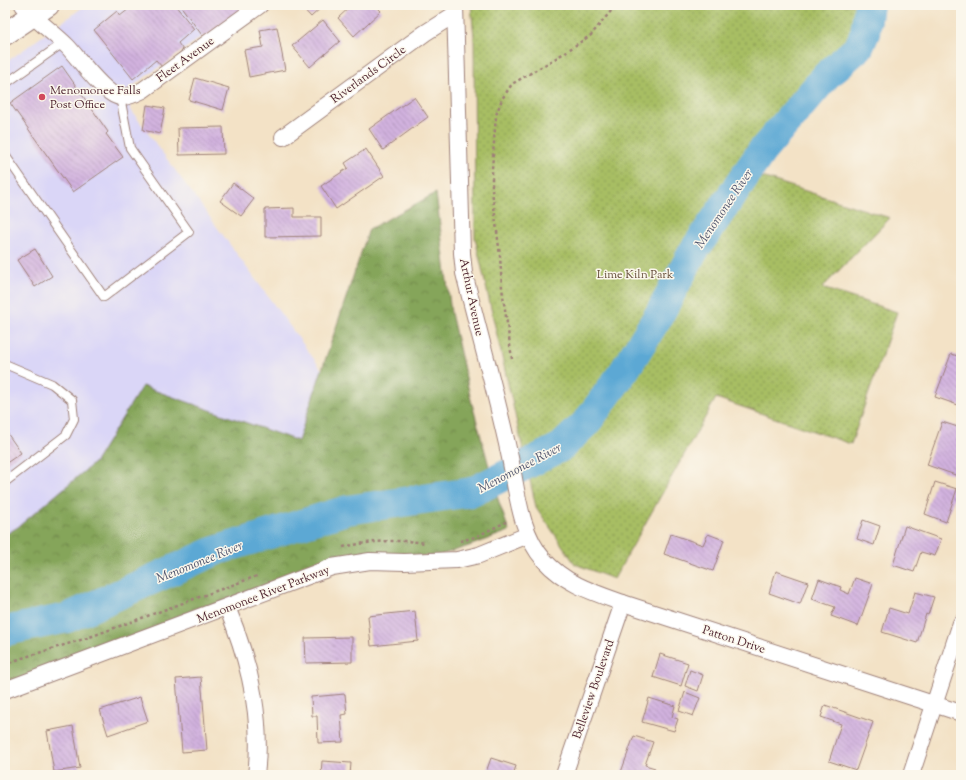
<svg xmlns="http://www.w3.org/2000/svg" width="966" height="780" font-family="'Sorts Mill Goudy',serif">
	<style>
		.built { fill: #dad6f7 }
		.forest { fill: url(#forest-crowns); stroke: #686242 }
		.park { fill: url(#park-dots); stroke: #786e48 }
		.lines { fill: none; stroke-linecap: round; stroke-linejoin: round }
		.river { stroke: #5ba8d4; stroke-width: 30 }
		.building { fill: url(#building-back-hatch) }
		.lane-casing { stroke: #9e8078; stroke-width: 10 }
		.street-casing { stroke: #9e8078; stroke-width: 18 }
		.primary-casing { stroke: #9e8078; stroke-width: 24 }
		.path { stroke: #9e8078; stroke-width: 2.5; stroke-dasharray: 3 3; stroke-linecap: butt }
		.lane { stroke: #fff; stroke-width: 8 }
		.street { stroke: #fff; stroke-width: 16 }
		.primary { stroke: #fff; stroke-width: 22 }
		.poi-dot { fill: #d1495b; stroke: #fbf7ec; stroke-width: 1.5 }
		.labels { text-anchor: middle; stroke-width: 3; stroke-linejoin: round; paint-order: stroke }
		.street-label { font-size: 12px; fill: #4a1f2b; stroke: #fbf7ec }
		.poi-label { font-size: 12px; fill: #4a1f2b; stroke: #fbf7ec; text-anchor: start }
		.park-label { font-size: 12px; fill: #664f3c; stroke: #fbf7ec }
		.water-label { font-size: 13px; font-style: italic; fill: #51566f; stroke: #fbf7ec }
	</style>
	<defs>
		<pattern id="forest-crowns" width="20" height="18" patternUnits="userSpaceOnUse"><rect width="20" height="18" fill="#85a55a"/><path d="M2 6a3 3 0 1 1 6 0M12 15a3 3 0 1 1 6 0" fill="none" stroke="#6f864b"/></pattern>
		<pattern id="park-dots" width="8" height="8" patternUnits="userSpaceOnUse"><rect width="8" height="8" fill="#a7be64"/><path d="M2 2h.1M6 6h.1" fill="none" stroke="#8a9a53" stroke-width="1.8" stroke-linecap="round"/></pattern>
		<pattern id="building-back-hatch" width="6" height="6" patternUnits="userSpaceOnUse"><rect width="6" height="6" fill="#d2b2df"/><path d="M-1 5l2 2M0 0l6 6M5-1l2 2" fill="none" stroke="#ac90b5"/></pattern>
	</defs>
	<rect width="100%" height="100%" fill="#fbf7ec"/>
	<filter id="ink" filterUnits="userSpaceOnUse"><feTurbulence type="fractalNoise" baseFrequency=".025" numOctaves="2"/><feDisplacementMap in="SourceGraphic" scale="8" xChannelSelector="R" yChannelSelector="G"/><feConvolveMatrix kernelMatrix="1 2 1 2 8 2 1 2 1" color-interpolation-filters="sRGB"/></filter>
	<filter id="wash" filterUnits="userSpaceOnUse"><feTurbulence type="fractalNoise" baseFrequency=".012" numOctaves="4" result="noise"/><feDisplacementMap in="SourceGraphic" scale="16" xChannelSelector="R" yChannelSelector="G"/><feGaussianBlur stdDeviation="0.9" result="paint"/><feColorMatrix in="noise" values="0 0 0 0 0 0 0 0 0 0 0 0 0 0 0 0 0 1.4 0 .05"/><feComposite in="paint" operator="in"/></filter>
	<g filter="url(#wash)">
		<rect width="100%" height="100%" fill="#f3e2c6"/>
		<path class="built" d="M 86,5 L 246,5 L 127,90 L 131,110 L 322,370 L 298,441 L 142,386 L 95,462 L 18,527 L 5,535 L 5,63 Z"/>
		<path class="forest" d="M 436,193 L 451,313 L 471,400 L 498,499 L 509,531 L 469,546 L 437,556 L 353,556 L 5,685 L 5,535 L 18,527 L 95,462 L 142,386 L 298,441 L 369,229 Z"/>
		<path class="park" d="M 471,5 L 862,5 L 860,17 L 850,41 L 827,67 L 786,103 L 740,168 L 759,176 L 890,218 L 822,288 L 897,312 L 851,444 L 716,398 L 614,579 L 575,564 L 536,507 L 475,238 L 474,37 Z"/>
		<g class="lines">
			<path class="river" d="M 5,631 L 67,618 L 215,551 L 347,510 L 472,492 L 561,447 L 587,422 L 624,371 L 659,315 L 693,252 L 762,151 L 827,75 L 859,47 L 865,33 L 869,5"/>
		</g>
		<g id="blocks">
			<g class="building">
				<path d="M 134,5 L 175,5 L 194,29 L 178,43 L 183,50 L 162,67 L 156,60 L 133,79 L 94,30 L 117,11 L 120,16 Z"/>
				<path d="M 180,5 L 248,5 L 204,38 Z"/>
				<path d="M 300,5 L 324,5 L 311,17 Z"/>
				<path d="M 352,5 L 375,5 L 381,11 L 354,36 L 338,18 Z"/>
				<path d="M 323,20 L 340,41 L 310,67 L 292,46 Z"/>
				<path d="M 277,27 L 285,70 L 249,77 L 244,50 L 263,47 L 260,30 Z"/>
				<path d="M 62,66 L 108,132 L 106,134 L 123,157 L 73,192 L 10,103 Z"/>
				<path d="M 195,78 L 229,88 L 223,110 L 189,100 Z"/>
				<path d="M 414,97 L 428,117 L 383,150 L 369,129 Z"/>
				<path d="M 147,105 L 165,108 L 160,134 L 143,130 Z"/>
				<path d="M 223,127 L 224,154 L 179,155 L 178,128 Z"/>
				<path d="M 366,149 L 384,176 L 336,209 L 321,186 L 348,168 L 345,163 Z"/>
				<path d="M 233,183 L 254,199 L 241,216 L 220,201 Z"/>
				<path d="M 294,208 L 294,217 L 321,217 L 321,236 L 265,237 L 265,209 Z"/>
				<path d="M 35,249 L 52,276 L 35,287 L 17,260 Z"/>
				<path d="M 951,354 L 961,357 L 961,406 L 935,397 Z"/>
				<path d="M 942,422 L 961,428 L 961,477 L 927,465 Z"/>
				<path d="M 5,430 L 21,453 L 5,464 Z"/>
				<path d="M 935,482 L 957,489 L 946,522 L 925,514 Z"/>
				<path d="M 863,520 L 880,526 L 874,545 L 857,539 Z"/>
				<path d="M 905,526 L 941,539 L 935,556 L 921,552 L 914,572 L 893,565 Z"/>
				<path d="M 671,534 L 703,545 L 708,534 L 724,540 L 713,571 L 664,554 Z"/>
				<path d="M 776,571 L 808,582 L 800,604 L 769,593 Z"/>
				<path d="M 855,578 L 873,584 L 858,626 L 831,616 L 835,607 L 812,599 L 819,579 L 841,587 L 840,590 L 849,594 Z"/>
				<path d="M 915,592 L 934,597 L 928,615 L 926,614 L 917,643 L 882,632 L 889,608 L 908,614 Z"/>
				<path d="M 415,611 L 418,641 L 371,646 L 368,616 Z"/>
				<path d="M 352,637 L 352,662 L 306,663 L 305,638 Z"/>
				<path d="M 660,654 L 688,663 L 681,686 L 653,677 Z"/>
				<path d="M 690,670 L 703,675 L 698,691 L 685,686 Z"/>
				<path d="M 201,677 L 207,750 L 182,752 L 176,679 Z"/>
				<path d="M 685,692 L 700,698 L 693,716 L 679,711 Z"/>
				<path d="M 345,694 L 347,714 L 341,715 L 343,742 L 318,743 L 317,716 L 312,716 L 311,697 Z"/>
				<path d="M 140,697 L 148,721 L 108,735 L 100,710 Z"/>
				<path d="M 649,698 L 675,706 L 672,717 L 678,719 L 674,731 L 642,722 Z"/>
				<path d="M 825,705 L 873,722 L 856,770 L 829,761 L 841,724 L 821,717 Z"/>
				<path d="M 73,726 L 80,768 L 54,772 L 47,731 Z"/>
				<path d="M 634,736 L 653,742 L 645,765 L 655,768 L 653,775 L 620,775 Z"/>
				<path d="M 491,758 L 516,766 L 513,775 L 485,775 Z"/>
				<path d="M 322,761 L 351,763 L 350,775 L 321,775 Z"/>
			</g>
		</g>
	</g>
	<g filter="url(#ink)">
		<use href="#blocks" fill-opacity="0" stroke="#9e8078" stroke-width="1"/>
		<g class="lines">
			<g class="lane-casing">
				<g id="lane">
					<path d="M 5,84 L 63,43"/>
					<path d="M 5,155 L 104,297 L 189,232 L 130,148 L 120,97"/>
					<path d="M 5,364 L 52,384 L 72,400 L 74,419 L 66,435 L 5,482"/>
				</g>
			</g>
			<g class="street-casing">
				<g id="street">
					<path d="M 23,5 C 36,21 53,32 68,47 C 79,59 105,95 120,97 C 128,98 137,93 143,90 L 260,5"/>
					<path d="M 455,5 L 462,253 L 464,273 C 479,333 496,393 509,453 C 517,488 519,532 544,560 C 565,584 595,593 623,603 L 961,713"/>
					<path d="M 283,137 L 425,33 L 455,14"/>
					<path d="M 227,607 C 249,660 263,718 256,775"/>
					<path d="M 5,690 L 332,567 L 370,561 L 404,562 L 457,560 L 479,555 L 528,535"/>
					<path d="M 564,775 L 623,603"/>
					<path d="M 911,775 L 961,623"/>
				</g>
			</g>
			<g class="primary-casing">
				<path id="primary" d="M 5,34 L 48,5"/>
			</g>
			<g class="path">
				<path d="M 512,359 L 502,288 L 500,256 L 492,190 L 492,169 L 496,115 L 502,99 L 512,84 L 558,57 L 591,35 L 616,5"/>
				<path d="M 460,541 L 475,537 L 506,522"/>
				<path d="M 343,547 C 372,541 397,539 426,543"/>
				<path d="M 5,665 L 19,659 L 87,638 L 257,576"/>
			</g>
			<use href="#lane" class="lane"/>
			<use href="#street" class="street"/>
			<use href="#primary" class="primary"/>
		</g>
	</g>
	<circle class="poi-dot" cx="42" cy="97" r="4"/>
	<g class="labels">
		<g class="street-label">
			<text transform="translate(185 59) rotate(-36)" y="4">Fleet Avenue</text>
			<text transform="translate(368 74) rotate(-36)" y="4">Riverlands Circle</text>
			<text transform="translate(472 297) rotate(78)" y="4">Arthur Avenue</text>
			<text transform="translate(263 594) rotate(-21)" y="4">Menomonee River Parkway</text>
			<text transform="translate(734 639) rotate(18)" y="4">Patton Drive</text>
			<text transform="translate(593 689) rotate(-71)" y="4">Belleview Boulevard</text>
		</g>
		<g class="poi-label">
			<text x="50" y="94">Menomonee Falls<tspan x="50" dy="14">Post Office</tspan></text>
		</g>
		<g class="park-label">
			<text x="635" y="278">Lime Kiln Park</text>
		</g>
		<g class="water-label">
			<text transform="translate(723 208) rotate(-56)" y="5">Menomonee River</text>
			<text transform="translate(519 467) rotate(-28)" y="5">Menomonee River</text>
			<text transform="translate(199 561) rotate(-22)" y="5">Menomonee River</text>
		</g>
	</g>
	<rect width="966" height="780" fill="none" stroke="#fbf7ec" stroke-width="20"/>
</svg>
